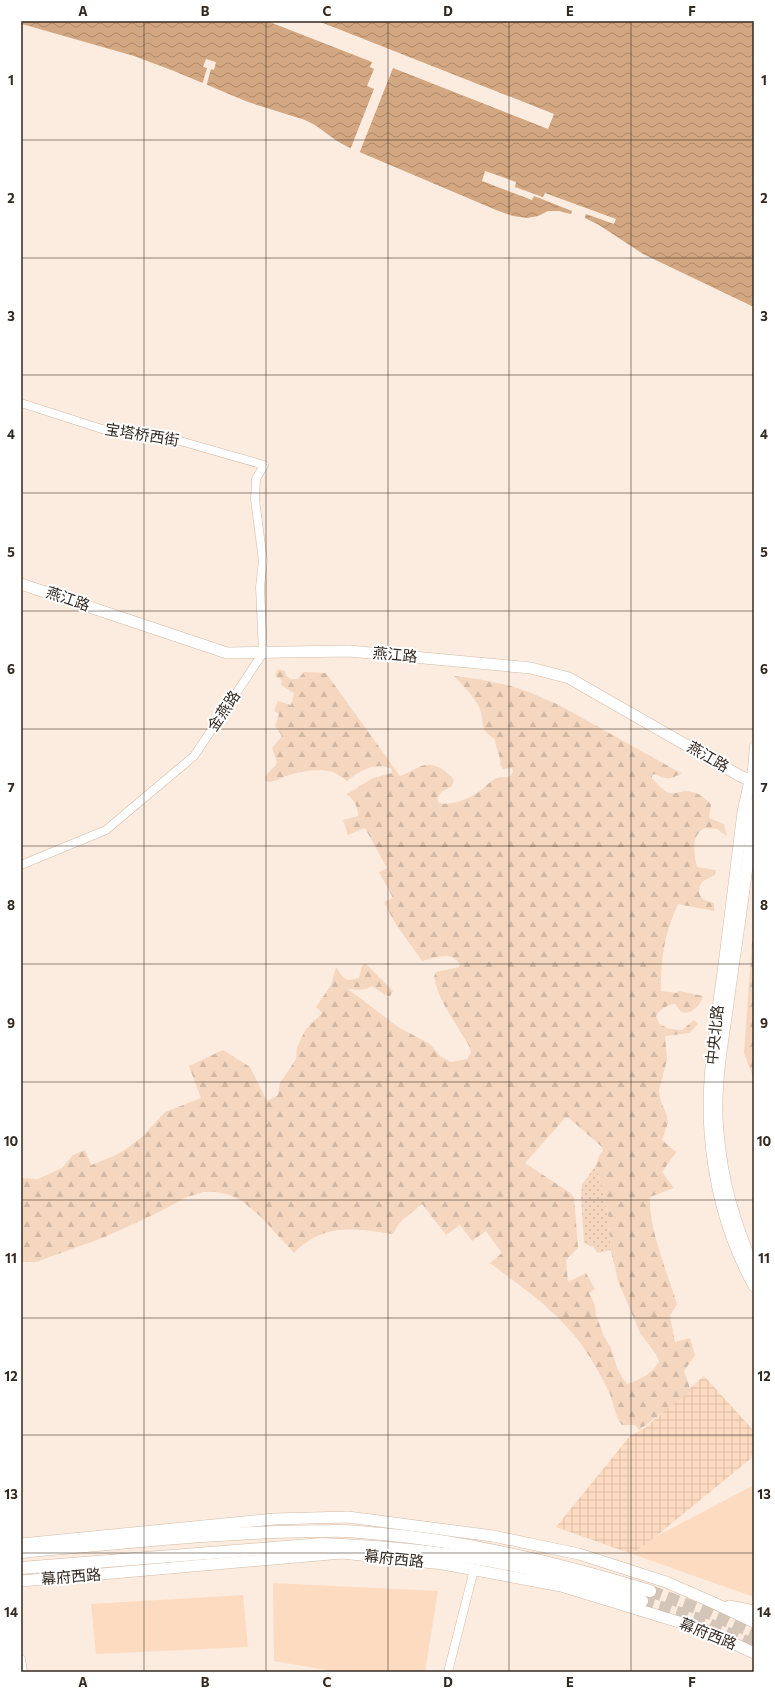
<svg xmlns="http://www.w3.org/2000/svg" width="775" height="1693" font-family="Commissioner,'Noto Sans SC',sans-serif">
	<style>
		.built { fill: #fddbc1 }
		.industrial { fill: url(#industrial-grid) }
		.grass { fill: url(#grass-dots) }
		.forest { fill: url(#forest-firs); fill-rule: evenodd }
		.water { fill: url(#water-waves) }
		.pier { fill: #fcecdf }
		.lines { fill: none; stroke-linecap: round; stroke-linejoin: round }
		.highway-tunnel { stroke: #d4c5b9; stroke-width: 12; stroke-dasharray: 12 6; stroke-linecap: butt }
		.minor-casing { stroke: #d3b9a4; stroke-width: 9 }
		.major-casing { stroke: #d3b9a4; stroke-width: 12 }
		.highway-casing { stroke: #d3b9a4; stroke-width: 13 }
		.minor { stroke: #fff; stroke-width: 8 }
		.major { stroke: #fff; stroke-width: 11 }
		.highway { stroke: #fff; stroke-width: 12 }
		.grid { fill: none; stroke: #332920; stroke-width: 1; stroke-opacity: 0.55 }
		.labels { text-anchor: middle; stroke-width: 4; stroke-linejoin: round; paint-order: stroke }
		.street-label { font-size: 15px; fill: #332920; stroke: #fff }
		.neatline { fill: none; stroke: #332920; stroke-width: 1.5 }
		.grid-label { font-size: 13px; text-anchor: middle; font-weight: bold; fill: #332920 }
	</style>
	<defs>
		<pattern id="industrial-grid" width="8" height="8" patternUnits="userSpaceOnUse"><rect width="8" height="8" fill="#fddbc1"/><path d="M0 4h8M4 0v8" fill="none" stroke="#d9bca6"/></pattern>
		<pattern id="grass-dots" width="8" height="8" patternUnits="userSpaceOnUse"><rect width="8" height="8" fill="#f5d7c0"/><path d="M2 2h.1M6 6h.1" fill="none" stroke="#d2b9a5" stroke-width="1.8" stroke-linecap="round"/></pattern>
		<pattern id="forest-firs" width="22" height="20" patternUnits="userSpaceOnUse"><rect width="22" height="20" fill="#f5d7c0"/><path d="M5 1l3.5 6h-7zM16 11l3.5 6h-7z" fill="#d2b9a5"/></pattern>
		<pattern id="water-waves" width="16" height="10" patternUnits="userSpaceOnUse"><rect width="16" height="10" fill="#d3a782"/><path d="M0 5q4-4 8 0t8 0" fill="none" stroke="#ac886a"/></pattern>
	</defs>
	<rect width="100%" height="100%" fill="#fcecdf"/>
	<g class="built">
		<path d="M 754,1485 L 754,1597 L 632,1554 L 655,1537 Z"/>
		<path d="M 273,1583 L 438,1591 L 425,1672 L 337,1672 L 274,1661 Z"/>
		<path d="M 243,1595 L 248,1647 L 96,1654 L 91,1604 Z"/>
	</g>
	<path class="industrial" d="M 704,1376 L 754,1431 L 754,1456 L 655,1537 L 632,1554 L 556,1527 L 630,1436 L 645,1428 Z"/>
	<path class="grass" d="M 596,1165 L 609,1219 L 611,1250 L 598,1253 L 593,1247 L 584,1243 L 581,1196 L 582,1185 Z"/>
	<g class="forest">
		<path d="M 278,669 L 285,671 L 286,676 L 291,679 L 298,679 L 304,672 L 326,673 L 400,776 C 407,774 414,769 421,766 C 434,762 447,770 454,780 L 452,786 L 441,792 L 437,799 L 439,803 C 450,806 468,799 477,793 C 484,789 489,781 497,778 C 505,776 509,780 513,772 L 512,768 L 503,769 L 500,764 C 501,756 495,748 495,739 C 476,728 487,721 478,705 C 472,694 462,685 454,676 L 478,679 L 511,686 L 529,692 L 559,705 L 679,772 L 682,773 C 670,780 666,780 655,774 L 652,775 L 652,779 C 657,783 663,791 669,793 C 675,794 679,792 685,791 C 695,791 706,797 711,805 L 709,818 L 724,824 L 727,836 L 717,829 L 705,828 C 690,836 694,853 697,867 L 716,870 L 715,875 L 703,881 C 694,893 701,901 714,903 L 714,911 L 678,904 C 665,932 660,960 661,991 L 677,993 L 679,991 L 703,996 C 702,1004 690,1016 682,1012 C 679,1010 677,1006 675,1004 C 668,1004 659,1010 656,1016 L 659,1024 L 670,1029 L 682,1030 L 694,1020 L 698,1024 L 690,1033 L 665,1036 L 667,1060 L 659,1090 L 660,1099 L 667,1116 L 668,1123 L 662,1140 L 676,1152 L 662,1172 L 674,1188 L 650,1197 C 648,1226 668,1275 677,1304 L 670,1316 L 675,1342 L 690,1338 L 695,1355 L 684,1371 L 691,1391 L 639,1430 L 635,1425 L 622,1425 C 615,1417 614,1404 610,1394 C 605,1384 600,1374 594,1364 C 569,1319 530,1293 490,1263 L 502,1253 L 486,1231 L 472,1241 L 460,1225 L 446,1235 L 422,1204 L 399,1223 L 393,1234 C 354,1229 325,1222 294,1253 L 260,1216 L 242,1201 L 230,1195 L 217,1192 L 204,1192 L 187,1197 L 155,1214 L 105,1237 L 36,1262 L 21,1262 L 21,1178 L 38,1179 L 62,1168 L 73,1155 L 85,1150 L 91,1165 L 114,1156 L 126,1149 L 143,1136 L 165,1112 L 201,1098 L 189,1066 L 223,1050 L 250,1067 L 267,1101 L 278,1095 L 280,1083 L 296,1059 L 297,1047 L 306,1029 L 322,1013 L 316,1007 L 331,985 L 336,967 C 344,978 344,983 359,978 L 362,966 L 365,963 L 393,991 L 390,996 L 385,995 L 372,986 C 364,992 356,989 348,989 L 398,1027 L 430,1044 L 440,1056 L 451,1062 L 467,1059 L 471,1053 C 470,1044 464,1039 460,1031 C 449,1013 438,998 434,977 L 436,972 L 459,967 L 460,964 C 450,950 436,958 422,961 L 395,923 L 384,902 L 393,898 L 379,872 L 387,868 L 365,828 L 348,835 L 343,820 L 358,816 C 359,808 353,799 347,794 L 373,778 L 392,773 L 391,768 C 373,763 361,770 347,781 C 342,778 338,774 333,772 C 319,768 299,771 286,776 C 279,779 273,783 265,781 L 265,776 L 275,766 L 277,762 L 272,748 L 282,736 L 275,726 L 279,714 L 274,711 L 278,701 L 291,705 L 294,693 L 281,685 L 282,680 L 275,676 ZM 565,1118 L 569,1118 L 602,1147 L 603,1151 L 599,1156 L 596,1165 L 609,1219 L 611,1251 L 618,1281 L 640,1333 L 656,1354 L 659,1361 C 654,1373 639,1380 627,1384 L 622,1377 L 617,1368 L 611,1348 L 604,1336 L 596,1315 L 595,1305 L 589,1293 L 595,1289 L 586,1273 L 568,1282 L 566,1260 L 578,1248 L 574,1197 L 569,1192 L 525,1163 Z"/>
		<path d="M 754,938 L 754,1079 L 744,1053 L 752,941 Z"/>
	</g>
	<path class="water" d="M 21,21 L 754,21 L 754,307 L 643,254 L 599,225 L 585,218 L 559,211 L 548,211 L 538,216 L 527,218 L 513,216 L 496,210 L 350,148 L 337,141 L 315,125 L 305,120 L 248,102 L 174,71 L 134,56 L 22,24 Z"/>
	<g class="pier">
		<path d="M 267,21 L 318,21 L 554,114 L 548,129 L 393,68 L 359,154 L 350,150 L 374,89 L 367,86 L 374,69 L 370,67 L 372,62 Z"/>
		<path d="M 206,59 L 216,62 L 214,70 L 211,69 L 206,87 L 202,85 L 207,68 L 203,67 Z"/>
		<path d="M 485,171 L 516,182 L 515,187 L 543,197 L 545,193 L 616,219 L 614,224 L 586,214 L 584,220 L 571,215 L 572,211 L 534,196 L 532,200 L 482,181 Z"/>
	</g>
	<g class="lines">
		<g class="highway-tunnel">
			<path d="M 650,1591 L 699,1609 L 754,1633"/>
			<path d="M 642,1601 L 696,1618 L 754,1645"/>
		</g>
		<g class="minor-casing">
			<g id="minor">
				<path d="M 21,403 L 102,429 L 159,435 L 264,465 L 256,479 L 255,499 L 263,561 L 260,587 L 263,653 L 194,756 L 106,830 L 21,865"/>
				<path d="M 751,780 L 754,746"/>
				<path d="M 21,1659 L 23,1672"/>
				<path d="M 448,1672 L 474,1570"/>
			</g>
		</g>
		<g class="major-casing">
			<g id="major">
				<path d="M 21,584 L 227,653 L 349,651 L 531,668 L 569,678 L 742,777 L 754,781"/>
				<path d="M 751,780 L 749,785 L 743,812 C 736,866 730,919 723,972 C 716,1024 706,1080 710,1132 C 714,1185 728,1239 754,1286"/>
				<path d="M 754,804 C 748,873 736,942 727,1011 C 721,1051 714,1092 718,1132 C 722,1182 735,1223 754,1269"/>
				<path d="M 21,1544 L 274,1519 L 348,1517 L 493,1536 L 579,1554 L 666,1582 L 714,1603 L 754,1622"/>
				<path d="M 21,1581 L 342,1553 L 443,1564 L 561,1586 L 705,1630 L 754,1653"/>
				<path d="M 729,1606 L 754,1611"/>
			</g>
		</g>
		<g class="highway-casing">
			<g id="highway">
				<path d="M 21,1552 C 124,1543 227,1531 330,1531 C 347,1530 365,1533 382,1534 C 473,1542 562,1564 650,1591"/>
				<path d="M 21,1568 L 322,1544 C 403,1547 485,1556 564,1577 C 590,1584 616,1593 642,1601"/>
			</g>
		</g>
		<use href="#minor" class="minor"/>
		<use href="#major" class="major"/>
		<use href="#highway" class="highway"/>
	</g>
	<path class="grid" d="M 144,21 L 144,1672M 266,21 L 266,1672M 388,21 L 388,1672M 509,21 L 509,1672M 631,21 L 631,1672M 21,140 L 754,140M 21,258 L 754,258M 21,375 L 754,375M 21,493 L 754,493M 21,611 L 754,611M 21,729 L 754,729M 21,846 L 754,846M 21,964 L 754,964M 21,1082 L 754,1082M 21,1200 L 754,1200M 21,1318 L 754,1318M 21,1435 L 754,1435M 21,1553 L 754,1553"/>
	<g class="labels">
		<g class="street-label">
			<text transform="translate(142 435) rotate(9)" y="5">宝塔桥西街</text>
			<text transform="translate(68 599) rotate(19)" y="5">燕江路</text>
			<text transform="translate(395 655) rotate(5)" y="5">燕江路</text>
			<text transform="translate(224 711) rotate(-56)" y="5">金燕路</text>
			<text transform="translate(708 757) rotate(30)" y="5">燕江路</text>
			<text transform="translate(715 1035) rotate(-84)" y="5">中央北路</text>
			<text transform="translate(394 1559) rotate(6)" y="5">幕府西路</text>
			<text transform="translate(71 1577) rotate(-5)" y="5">幕府西路</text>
			<text transform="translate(708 1634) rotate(22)" y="5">幕府西路</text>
		</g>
	</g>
	<rect width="775" height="1693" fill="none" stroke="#ffffff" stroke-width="44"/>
	<rect x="22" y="22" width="731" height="1649" class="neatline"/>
	<g class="grid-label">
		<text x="83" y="16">A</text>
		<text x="205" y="16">B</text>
		<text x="327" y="16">C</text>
		<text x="448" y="16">D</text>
		<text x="570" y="16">E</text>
		<text x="692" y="16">F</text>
		<text x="11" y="85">1</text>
		<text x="764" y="85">1</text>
		<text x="11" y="203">2</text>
		<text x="764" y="203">2</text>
		<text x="11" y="321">3</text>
		<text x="764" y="321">3</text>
		<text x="11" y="439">4</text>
		<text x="764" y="439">4</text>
		<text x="11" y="557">5</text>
		<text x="764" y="557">5</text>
		<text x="11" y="674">6</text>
		<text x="764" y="674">6</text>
		<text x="11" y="792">7</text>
		<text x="764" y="792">7</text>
		<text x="11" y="910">8</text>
		<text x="764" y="910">8</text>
		<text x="11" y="1028">9</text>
		<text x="764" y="1028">9</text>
		<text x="11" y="1146">10</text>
		<text x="764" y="1146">10</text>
		<text x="11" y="1263">11</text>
		<text x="764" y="1263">11</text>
		<text x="11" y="1381">12</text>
		<text x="764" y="1381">12</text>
		<text x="11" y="1499">13</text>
		<text x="764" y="1499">13</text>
		<text x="11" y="1617">14</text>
		<text x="764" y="1617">14</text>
		<text x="83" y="1687">A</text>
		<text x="205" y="1687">B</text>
		<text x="327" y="1687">C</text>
		<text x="448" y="1687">D</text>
		<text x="570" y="1687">E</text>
		<text x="692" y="1687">F</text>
	</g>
</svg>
